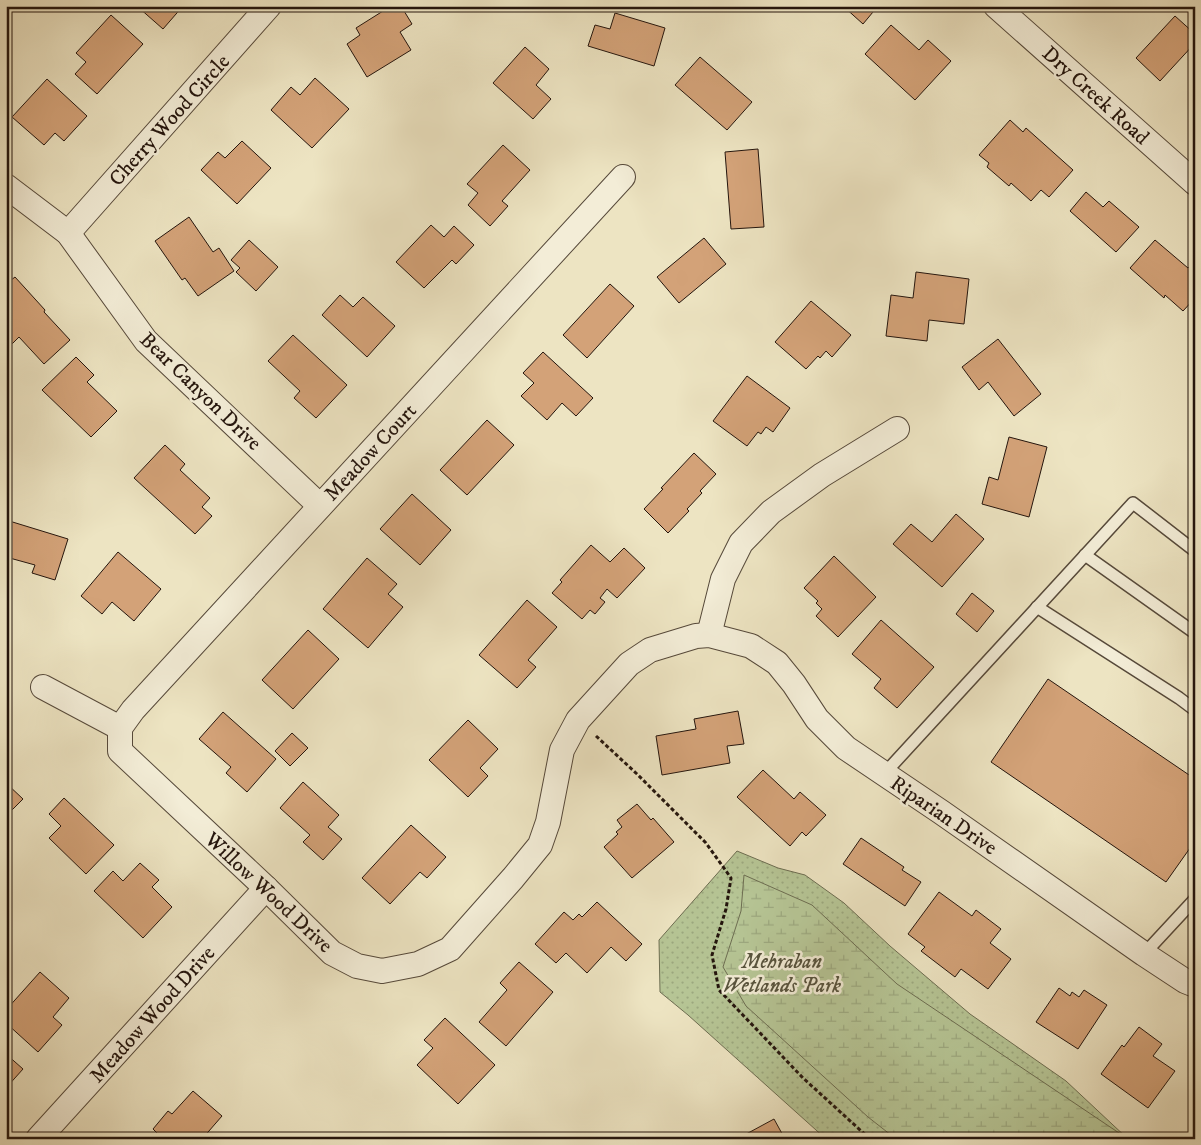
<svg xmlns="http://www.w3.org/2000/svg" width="1201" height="1145" font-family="'IM FELL DW Pica',serif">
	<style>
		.green { fill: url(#green-dots); stroke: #6d6d51 }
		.wetland { fill: url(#wetland-marsh); stroke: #6d6d51 }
		.building { fill: #d3a278; stroke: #24150d }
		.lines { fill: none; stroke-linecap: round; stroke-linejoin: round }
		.lane-casing { stroke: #56493a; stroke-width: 14 }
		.street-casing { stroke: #56493a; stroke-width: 26 }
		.path { stroke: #24150d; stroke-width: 3; stroke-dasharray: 4 2.5; stroke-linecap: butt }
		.lane { stroke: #f3edd7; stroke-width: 11 }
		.street { stroke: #f3edd7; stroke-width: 24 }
		.labels { text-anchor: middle; stroke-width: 5; stroke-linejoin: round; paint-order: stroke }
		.street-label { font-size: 21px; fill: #24150d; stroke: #f3edd7 }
		.park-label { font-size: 21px; font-style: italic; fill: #57533d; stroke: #f3edd7 }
	</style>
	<defs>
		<pattern id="green-dots" width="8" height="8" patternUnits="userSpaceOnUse" patternTransform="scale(1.25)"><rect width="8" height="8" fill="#b6c595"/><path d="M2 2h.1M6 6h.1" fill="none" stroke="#9ca87f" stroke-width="1.8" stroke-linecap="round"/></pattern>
		<pattern id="wetland-marsh" width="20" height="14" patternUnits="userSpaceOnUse" patternTransform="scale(1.25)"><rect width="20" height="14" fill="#b6c595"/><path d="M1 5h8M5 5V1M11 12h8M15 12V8" fill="none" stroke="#9ca87f"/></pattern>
	</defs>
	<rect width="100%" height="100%" fill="#ede4c2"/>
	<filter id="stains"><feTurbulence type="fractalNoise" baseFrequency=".004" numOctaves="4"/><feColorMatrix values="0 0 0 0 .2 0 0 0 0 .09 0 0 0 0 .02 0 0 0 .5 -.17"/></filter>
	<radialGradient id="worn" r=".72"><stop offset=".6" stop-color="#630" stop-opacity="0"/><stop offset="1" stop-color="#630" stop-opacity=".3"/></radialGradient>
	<path class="green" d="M 737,851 L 778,868 L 805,875 L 844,903 L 890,946 L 970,1014 L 1066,1081 L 1128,1139 L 826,1139 L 688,1015 L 660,992 L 659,940 Z"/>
	<path class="wetland" d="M 744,875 L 812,905 L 897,984 L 1128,1139 L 896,1139 L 868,1117 L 746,1006 L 723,967 L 741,911 Z"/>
	<g class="building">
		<path d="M 139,6 L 183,6 L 163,29 L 138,7 Z"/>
		<path d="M 391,6 L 401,6 L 412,24 L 400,32 L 411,50 L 367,77 L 347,44 L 360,35 L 356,28 Z"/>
		<path d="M 843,6 L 878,6 L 863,24 Z"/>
		<path d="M 615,13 L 665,28 L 654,66 L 588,46 L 595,25 L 610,29 Z"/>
		<path d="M 111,15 L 143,44 L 97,94 L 75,74 L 86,62 L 76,53 Z"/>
		<path d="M 1175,16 L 1195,34 L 1195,43 L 1160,81 L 1136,58 Z"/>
		<path d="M 891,25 L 919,50 L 928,40 L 951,61 L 915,100 L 865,54 Z"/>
		<path d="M 525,47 L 549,69 L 536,85 L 551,99 L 533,119 L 493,83 Z"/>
		<path d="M 700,57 L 752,102 L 727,130 L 675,85 Z"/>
		<path d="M 315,78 L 349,109 L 312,148 L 271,110 L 291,87 L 300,95 Z"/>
		<path d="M 47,79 L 87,116 L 64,141 L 55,133 L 44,145 L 12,117 Z"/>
		<path d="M 1010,120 L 1023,132 L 1026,128 L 1073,170 L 1049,197 L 1041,190 L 1031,201 L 1011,183 L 1009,186 L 987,167 L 989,163 L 979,155 Z"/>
		<path d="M 242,141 L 271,168 L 237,204 L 201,170 L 218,152 L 225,158 Z"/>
		<path d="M 503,145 L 530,170 L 502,201 L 508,206 L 490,226 L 468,205 L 478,193 L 467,184 Z"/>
		<path d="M 758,149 L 764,227 L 731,229 L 725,152 Z"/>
		<path d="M 1086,192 L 1103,207 L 1109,201 L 1139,227 L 1116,252 L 1070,211 Z"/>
		<path d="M 189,217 L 213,252 L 219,248 L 234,271 L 198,296 L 185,278 L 182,280 L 155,241 Z"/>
		<path d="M 431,225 L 444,237 L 454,226 L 474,245 L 456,264 L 452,260 L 424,288 L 396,262 Z"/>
		<path d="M 704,238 L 726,264 L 679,303 L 657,277 Z"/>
		<path d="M 249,240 L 278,267 L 256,291 L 236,272 L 240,268 L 231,260 Z"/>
		<path d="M 1155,240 L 1188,268 L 1192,264 L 1195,266 L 1195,298 L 1183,311 L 1165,295 L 1164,298 L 1130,268 Z"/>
		<path d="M 916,272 L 969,279 L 964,324 L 929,320 L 927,341 L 886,336 L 891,295 L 913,298 Z"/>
		<path d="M 15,277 L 45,310 L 44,312 L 70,340 L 44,364 L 19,337 L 11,345 L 6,340 L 6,284 Z"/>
		<path d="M 610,284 L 634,306 L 587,358 L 563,335 Z"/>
		<path d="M 340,295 L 353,307 L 363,297 L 395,326 L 367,357 L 322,315 Z"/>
		<path d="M 811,301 L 851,335 L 832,357 L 826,351 L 820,358 L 818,356 L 806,369 L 775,342 Z"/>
		<path d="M 293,335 L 347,385 L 316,418 L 294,398 L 300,391 L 268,361 Z"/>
		<path d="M 998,339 L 1041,394 L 1014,416 L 988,382 L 979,390 L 962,367 Z"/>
		<path d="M 543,352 L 593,398 L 576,416 L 562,403 L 547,420 L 521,396 L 534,383 L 523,373 Z"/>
		<path d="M 76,357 L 94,375 L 87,382 L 117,411 L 91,437 L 42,390 Z"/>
		<path d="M 747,376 L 790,408 L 773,432 L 766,427 L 761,434 L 758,432 L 747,446 L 713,421 Z"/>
		<path d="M 487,420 L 514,445 L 467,495 L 440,470 Z"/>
		<path d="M 1009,437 L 1047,447 L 1029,517 L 982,504 L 989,477 L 998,480 Z"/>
		<path d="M 165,445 L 185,464 L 180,470 L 210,498 L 202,507 L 212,516 L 195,534 L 134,478 Z"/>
		<path d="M 694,453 L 716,474 L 700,491 L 702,493 L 687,509 L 689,511 L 668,533 L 644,509 L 663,489 L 661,488 Z"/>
		<path d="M 412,494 L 451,530 L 420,565 L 380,529 Z"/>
		<path d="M 956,514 L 984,539 L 942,587 L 893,544 L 911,524 L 932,542 Z"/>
		<path d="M 6,520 L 68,539 L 55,580 L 32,573 L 35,565 L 6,557 Z"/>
		<path d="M 591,545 L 610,562 L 624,548 L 645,568 L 617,598 L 607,589 L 600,598 L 605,602 L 595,614 L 590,610 L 582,619 L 552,593 L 562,582 L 560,580 Z"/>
		<path d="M 118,552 L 161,589 L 134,621 L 112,602 L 102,614 L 81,596 Z"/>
		<path d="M 834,556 L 876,597 L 838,637 L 816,616 L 822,609 L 816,603 L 818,601 L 804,588 Z"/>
		<path d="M 367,558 L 397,584 L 388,594 L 403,607 L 368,648 L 323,609 Z"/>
		<path d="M 972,593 L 994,611 L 977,632 L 956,614 Z"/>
		<path d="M 527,600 L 557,627 L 528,660 L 536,667 L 517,688 L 479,655 Z"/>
		<path d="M 881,620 L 934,667 L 897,708 L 874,688 L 881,679 L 852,654 Z"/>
		<path d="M 308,630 L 339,659 L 293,709 L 262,680 Z"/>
		<path d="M 1048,679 L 1195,779 L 1195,841 L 1166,882 L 991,762 Z"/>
		<path d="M 738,711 L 744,744 L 727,746 L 730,763 L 662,775 L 656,736 L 696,729 L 694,719 Z"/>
		<path d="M 223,712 L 276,759 L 247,792 L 226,773 L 231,767 L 199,739 Z"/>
		<path d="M 468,720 L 498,749 L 480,768 L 488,776 L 468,797 L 429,760 Z"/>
		<path d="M 292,733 L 308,748 L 290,766 L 275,751 Z"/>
		<path d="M 763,770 L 794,799 L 800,792 L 826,815 L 806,836 L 802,832 L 790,846 L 737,797 Z"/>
		<path d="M 303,782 L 339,815 L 328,827 L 342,839 L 323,860 L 303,842 L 310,835 L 280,808 Z"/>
		<path d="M 6,783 L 23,799 L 6,816 Z"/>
		<path d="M 64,798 L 114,845 L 86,874 L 49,838 L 61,826 L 49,814 Z"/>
		<path d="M 637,804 L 651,820 L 653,818 L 674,842 L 632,878 L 604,847 L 618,834 L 616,832 L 622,827 L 617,820 Z"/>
		<path d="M 411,825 L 446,857 L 427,878 L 420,872 L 390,904 L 362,878 Z"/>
		<path d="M 861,838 L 904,867 L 902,870 L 921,882 L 905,906 L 843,864 Z"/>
		<path d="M 140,863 L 159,880 L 152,887 L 172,907 L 143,938 L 94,891 L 113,871 L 123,881 Z"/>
		<path d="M 939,892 L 972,916 L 976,910 L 1001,929 L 990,943 L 1011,959 L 988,989 L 961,969 L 955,977 L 921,951 L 925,947 L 908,934 Z"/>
		<path d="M 597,902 L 642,944 L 626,961 L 611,947 L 587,973 L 566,953 L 556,963 L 535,944 L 564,912 L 573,920 L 579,914 L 582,917 Z"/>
		<path d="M 519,962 L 553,992 L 506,1046 L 479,1022 L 507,990 L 500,983 Z"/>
		<path d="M 40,972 L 69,998 L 53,1017 L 62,1025 L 38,1052 L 6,1023 L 6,1010 Z"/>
		<path d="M 1059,988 L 1070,996 L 1072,992 L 1079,997 L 1084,990 L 1107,1005 L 1078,1049 L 1036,1022 Z"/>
		<path d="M 445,1018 L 495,1065 L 458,1104 L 417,1065 L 433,1048 L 424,1040 Z"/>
		<path d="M 1139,1027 L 1162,1044 L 1153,1056 L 1175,1071 L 1148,1108 L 1101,1074 L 1122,1045 L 1124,1047 Z"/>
		<path d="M 6,1054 L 23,1069 L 6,1088 Z"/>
		<path d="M 193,1091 L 222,1116 L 202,1139 L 156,1139 L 159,1135 L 153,1129 L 168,1111 L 172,1114 Z"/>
		<path d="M 774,1119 L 785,1139 L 737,1139 Z"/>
	</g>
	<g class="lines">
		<g class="lane-casing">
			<g id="lane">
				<path d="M 1085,555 L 1195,633"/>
				<path d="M 1037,607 L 1179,698 L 1195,710"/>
				<path d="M 884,774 L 1133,503 L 1195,551"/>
				<path d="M 1144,954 L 1195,899"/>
			</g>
		</g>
		<g class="street-casing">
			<g id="street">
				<path d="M 996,6 L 1195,183"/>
				<path d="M 6,186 L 68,233 L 146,341 L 320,506"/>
				<path d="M 68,233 L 269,6"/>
				<path d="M 709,635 L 723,579 L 741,543 L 771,512 L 822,475 L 897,429"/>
				<path d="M 43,687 L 120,728 L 120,751 L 266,888 L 332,953 L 357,966 L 382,971 L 418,964 L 450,949 L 513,878 L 540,845 L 548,822 L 562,750 L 578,720 L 629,664 L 650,650 L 696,636 L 709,635 L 751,646 L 777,663 L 794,684 L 817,719 L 846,748 L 941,812 L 1144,954 L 1185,981 L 1195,985"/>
				<path d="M 120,728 L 133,710 L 623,177"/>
				<path d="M 38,1139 L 266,888"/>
			</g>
		</g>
		<path class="path" d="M 596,736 L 637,774 L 706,843 L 731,878 L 726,909 L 712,955 L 719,990 L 803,1078 L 870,1139"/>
		<use href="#lane" class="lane"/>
		<use href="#street" class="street"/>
	</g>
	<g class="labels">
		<g class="street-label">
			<text transform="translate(1096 95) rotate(42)" y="7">Dry Creek Road</text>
			<text transform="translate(169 120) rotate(-48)" y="7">Cherry Wood Circle</text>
			<text transform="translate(201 391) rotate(44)" y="7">Bear Canyon Drive</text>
			<text transform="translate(370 452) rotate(-47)" y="7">Meadow Court</text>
			<text transform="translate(944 815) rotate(34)" y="7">Riparian Drive</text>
			<text transform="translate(269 892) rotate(43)" y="7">Willow Wood Drive</text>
			<text transform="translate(152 1014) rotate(-48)" y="7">Meadow Wood Drive</text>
		</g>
		<g class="park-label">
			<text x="782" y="968">Mehraban<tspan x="782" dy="24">Wetlands Park</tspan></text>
		</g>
	</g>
	<rect width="1201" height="1145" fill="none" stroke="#ede4c2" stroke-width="25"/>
	<rect x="8" y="8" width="1186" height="1130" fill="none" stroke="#24150d" stroke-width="2.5"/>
	<rect x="12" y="12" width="1176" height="1120" fill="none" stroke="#24150d"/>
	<rect width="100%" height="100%" filter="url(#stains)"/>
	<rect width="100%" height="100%" fill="url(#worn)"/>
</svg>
